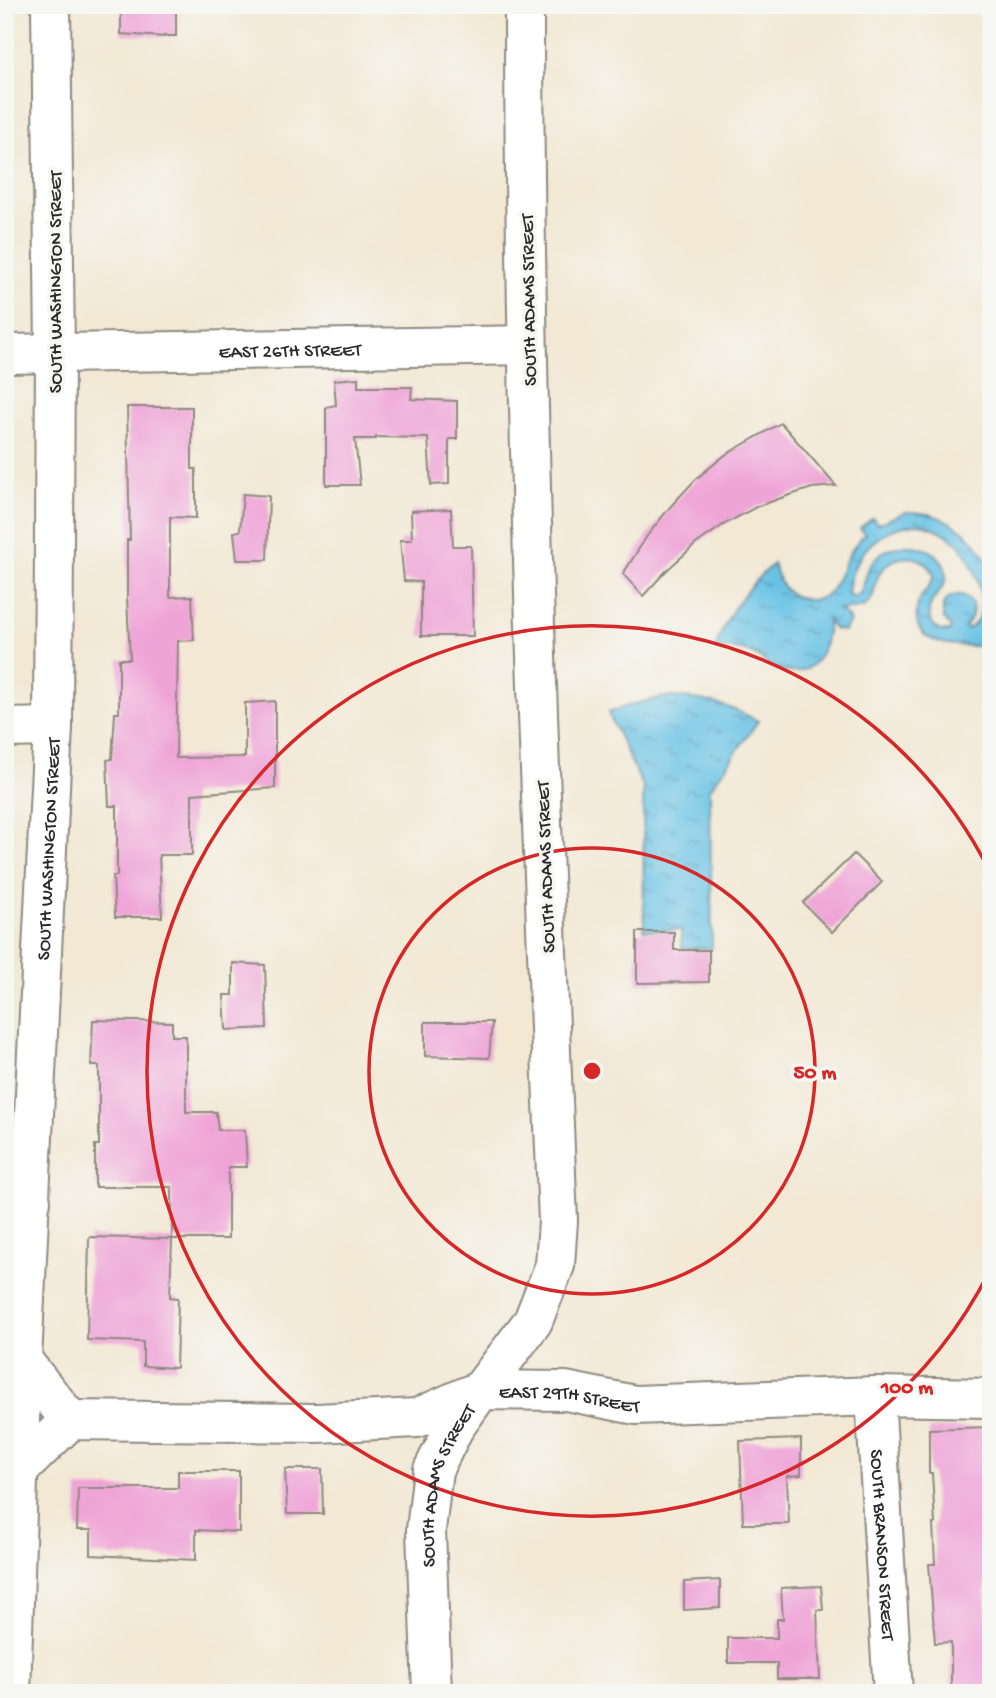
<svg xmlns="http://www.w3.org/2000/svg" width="996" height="1698" font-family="'Gochi Hand',sans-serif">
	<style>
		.water { fill: url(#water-ripples); stroke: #497688; stroke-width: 2; fill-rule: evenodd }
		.building { fill: #efa4d7 }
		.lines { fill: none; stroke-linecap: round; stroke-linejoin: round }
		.minor-casing { stroke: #8e8a80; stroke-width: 42 }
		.major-casing { stroke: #8e8a80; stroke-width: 42 }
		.minor { stroke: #fff; stroke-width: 38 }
		.major { stroke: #fff; stroke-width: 38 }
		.ring { fill: none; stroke: #d62828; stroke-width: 3.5 }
		.labels { text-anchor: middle; stroke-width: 7; stroke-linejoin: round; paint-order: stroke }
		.street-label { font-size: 19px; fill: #2b2b2b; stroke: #f6f6f2 }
		.centre { fill: #d62828; stroke: #f6f6f2; stroke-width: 3.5 }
		.ring-label { font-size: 21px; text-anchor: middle; font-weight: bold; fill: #d62828; stroke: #f6f6f2; stroke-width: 7; stroke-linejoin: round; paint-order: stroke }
	</style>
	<defs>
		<pattern id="water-ripples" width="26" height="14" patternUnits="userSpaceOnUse" patternTransform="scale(1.75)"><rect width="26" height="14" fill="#67c2e5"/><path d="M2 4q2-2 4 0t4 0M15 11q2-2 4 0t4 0" fill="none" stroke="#559eba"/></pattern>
	</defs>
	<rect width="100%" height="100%" fill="#f6f6f2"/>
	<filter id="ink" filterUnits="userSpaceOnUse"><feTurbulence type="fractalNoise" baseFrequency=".0143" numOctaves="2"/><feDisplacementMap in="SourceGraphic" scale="14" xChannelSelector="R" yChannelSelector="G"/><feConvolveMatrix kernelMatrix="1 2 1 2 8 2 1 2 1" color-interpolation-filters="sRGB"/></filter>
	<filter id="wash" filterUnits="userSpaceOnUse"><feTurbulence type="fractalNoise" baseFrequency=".00686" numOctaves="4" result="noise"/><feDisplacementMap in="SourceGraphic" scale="28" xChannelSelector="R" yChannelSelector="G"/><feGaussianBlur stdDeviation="1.57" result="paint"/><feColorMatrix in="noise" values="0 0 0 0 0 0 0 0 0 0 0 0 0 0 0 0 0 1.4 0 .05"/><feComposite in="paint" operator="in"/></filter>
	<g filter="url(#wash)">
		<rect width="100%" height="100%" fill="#f2e8d4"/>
		<g class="water">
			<path d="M 906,512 C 942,511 978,533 990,570 C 994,583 991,630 991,646 C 963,646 906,650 918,604 C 921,592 932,587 934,575 C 930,565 924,560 914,558 C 896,555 881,565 876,582 C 874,589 875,597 869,602 C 861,611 849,609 838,610 L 847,616 L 850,622 L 844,631 L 833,629 L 828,620 C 827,652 813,682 776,669 C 767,665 761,657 753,654 C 741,648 727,648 715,649 C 726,616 746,587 773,564 C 778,579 783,594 799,598 C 832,608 837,577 848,556 C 853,548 858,541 865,534 L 860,528 L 873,518 L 877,524 ZM 921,524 C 934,527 945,532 955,541 C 975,558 996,618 967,629 L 965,627 C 986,603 959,582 943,604 L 943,618 L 950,626 L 950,631 L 940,631 C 934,626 929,622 929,613 C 928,597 947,591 946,574 C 943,543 898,539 879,555 C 865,566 867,579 860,593 L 854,597 L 848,594 C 851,554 881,525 921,524 Z"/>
			<path d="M 665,697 C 700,697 727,704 758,721 L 710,789 L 712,948 L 682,948 L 681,930 L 644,930 L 643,787 L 608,713 L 625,706 Z"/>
		</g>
		<g id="blocks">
			<g class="building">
				<path d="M 142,5 L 176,5 L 176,36 L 164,36 L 164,37 L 121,34 L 121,9 L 142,9 Z"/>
				<path d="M 358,378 L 358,387 L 412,387 L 411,399 L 457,401 L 457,439 L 449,439 L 449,484 L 431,485 L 428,438 L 376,437 L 376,439 L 355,439 L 360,485 L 326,485 L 326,407 L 336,405 L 334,380 Z"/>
				<path d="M 127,407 L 192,407 L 192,469 L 196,469 L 196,518 L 170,517 L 170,597 L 192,596 L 194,640 L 178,641 L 176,758 L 245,757 L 245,703 L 275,701 L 275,788 L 192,794 L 192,855 L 159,855 L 162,917 L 115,917 L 113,876 L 117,876 L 117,806 L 109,806 L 107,760 L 112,759 L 115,713 L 119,713 L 119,659 L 130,659 L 127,598 L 127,540 L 130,540 Z"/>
				<path d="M 781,423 L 836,486 L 812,488 L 787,496 L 756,507 L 723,525 L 696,544 L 667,570 L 643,596 L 623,574 L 647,536 L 670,507 L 696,479 L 725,455 Z"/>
				<path d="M 243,494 L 269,496 L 267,560 L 237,560 L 234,532 L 240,531 Z"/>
				<path d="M 451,509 L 453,546 L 471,546 L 473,636 L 421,636 L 421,582 L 404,581 L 400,540 L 412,540 L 411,511 Z"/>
				<path d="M 854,854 L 882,882 L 832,932 L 803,903 Z"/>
				<path d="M 637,932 L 674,932 L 674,950 L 709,950 L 709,982 L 637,983 Z"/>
				<path d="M 233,963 L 265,965 L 267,1028 L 226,1030 L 224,995 L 233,995 Z"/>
				<path d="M 93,1020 L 172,1022 L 172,1036 L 186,1036 L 186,1112 L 216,1112 L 218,1130 L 245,1130 L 247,1167 L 228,1167 L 228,1239 L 172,1239 L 172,1187 L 95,1187 L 95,1145 L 99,1145 L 99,1066 L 91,1066 Z"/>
				<path d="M 425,1022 L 492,1022 L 489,1058 L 425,1056 Z"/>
				<path d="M 89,1237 L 172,1239 L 170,1297 L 178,1298 L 176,1368 L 143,1366 L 143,1342 L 87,1340 Z"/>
				<path d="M 989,1427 L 991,1560 L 986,1560 L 986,1607 L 991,1606 L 989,1689 L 951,1689 L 951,1642 L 935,1643 L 929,1564 L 935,1564 L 933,1524 L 935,1524 L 932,1473 L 929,1473 L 929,1429 Z"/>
				<path d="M 801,1439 L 801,1475 L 787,1476 L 789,1524 L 743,1524 L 740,1441 Z"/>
				<path d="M 285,1469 L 322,1469 L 323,1514 L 287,1514 Z"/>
				<path d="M 178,1471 L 239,1471 L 239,1532 L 196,1530 L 196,1560 L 91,1555 L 91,1530 L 77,1530 L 78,1488 L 178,1488 Z"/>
				<path d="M 720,1580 L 720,1608 L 684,1610 L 684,1582 Z"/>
				<path d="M 821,1586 L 823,1610 L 817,1610 L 820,1679 L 777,1679 L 777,1663 L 728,1663 L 728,1638 L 777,1638 L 777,1619 L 783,1619 L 781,1588 Z"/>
			</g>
		</g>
	</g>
	<g filter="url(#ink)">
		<use href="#blocks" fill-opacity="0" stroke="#8e8a80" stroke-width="2"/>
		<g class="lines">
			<g class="minor-casing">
				<g id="minor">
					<path id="s1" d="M 5,354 L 527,345"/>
					<path d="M 5,728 L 53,727"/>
					<path d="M 5,1202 L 31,1201"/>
					<path id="s2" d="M 875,1396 L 893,1693"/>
					<path id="s3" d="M 432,1693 L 426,1530 L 433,1470 L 454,1428 L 481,1390 L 566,1391 L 635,1405 L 875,1396 L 991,1398"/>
				</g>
			</g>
			<g class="major-casing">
				<g id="major">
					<path d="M 22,1360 L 70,1420"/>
					<path d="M 19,1470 L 70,1420 L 317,1423 L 417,1418 L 481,1390 L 533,1321 L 555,1265 L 558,1221 C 541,816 524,411 524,5"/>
					<path id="s4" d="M 11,1693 L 22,1360 L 53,727 L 55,352 L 51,5"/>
				</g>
			</g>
			<use href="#minor" class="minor"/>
			<use href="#major" class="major"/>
		</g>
	</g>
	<g class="ring">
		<circle cx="592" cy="1071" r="223"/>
		<path d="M990 1270A445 445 0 1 1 990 872"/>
	</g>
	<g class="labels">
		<g class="street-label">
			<text transform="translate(54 282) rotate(-90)" y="7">SOUTH WASHINGTON STREET</text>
			<text transform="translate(527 300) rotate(-91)" y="7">SOUTH ADAMS STREET</text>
			<text dy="7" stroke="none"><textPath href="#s1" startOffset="285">EAST 26TH STREET</textPath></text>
			<text dy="7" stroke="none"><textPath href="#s4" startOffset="845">SOUTH WASHINGTON STREET</textPath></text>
			<text transform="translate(544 867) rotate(-92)" y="7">SOUTH ADAMS STREET</text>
			<text dy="7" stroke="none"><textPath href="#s3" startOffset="406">EAST 29TH STREET</textPath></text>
			<text dy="7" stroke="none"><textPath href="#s3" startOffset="212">SOUTH ADAMS STREET</textPath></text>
			<text dy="7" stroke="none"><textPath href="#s2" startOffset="149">SOUTH BRANSON STREET</textPath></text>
		</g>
	</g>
	<circle cx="592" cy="1071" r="10" class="centre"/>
	<g class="ring-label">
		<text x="815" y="1078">50 m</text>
		<text x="907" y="1393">100 m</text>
	</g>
	<rect width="996" height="1698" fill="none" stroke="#f6f6f2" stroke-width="28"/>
</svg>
